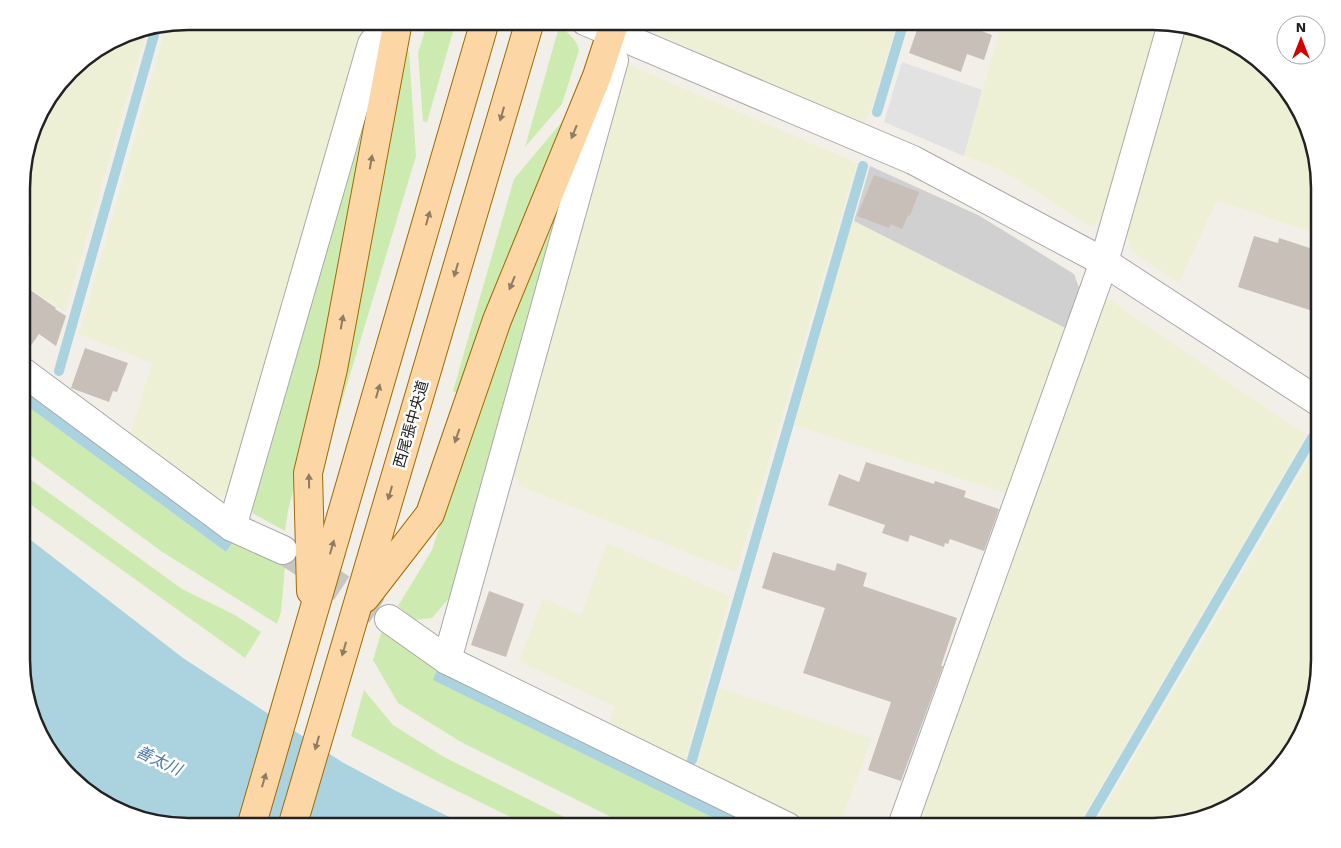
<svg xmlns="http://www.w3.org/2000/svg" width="1341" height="848" font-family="'Work Sans','Noto Sans JP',sans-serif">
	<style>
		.religious { fill: #d0d0d0 }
		.farmland { fill: #eef0d5 }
		.grass { fill: #cdebb0 }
		.parking { fill: #e2e2e2 }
		.water { fill: #aad3df }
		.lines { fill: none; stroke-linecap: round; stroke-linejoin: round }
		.stream { stroke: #aad3df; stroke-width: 10 }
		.building { fill: #c7bfb8 }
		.minor-tunnel { stroke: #c8c6c1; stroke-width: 28; stroke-dasharray: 28 14; stroke-linecap: butt }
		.minor-casing { stroke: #a9a9a9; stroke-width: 30 }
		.major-casing { stroke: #a06b00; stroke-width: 30 }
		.minor { stroke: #fff; stroke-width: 28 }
		.major { stroke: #fcd6a4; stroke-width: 28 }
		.oneway { fill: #8f7c63 }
		.labels { text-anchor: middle; stroke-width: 5; stroke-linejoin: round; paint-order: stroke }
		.street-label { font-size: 15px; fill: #222; stroke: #fff }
		.water-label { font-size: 16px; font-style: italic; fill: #4a7aab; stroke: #fff }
		.rim { fill: none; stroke: #222; stroke-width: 2.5 }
	</style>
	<rect width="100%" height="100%" fill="#f2efe9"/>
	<path class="religious" d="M 870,166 L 978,215 L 1074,274 L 1081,293 L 1067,329 L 854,221 Z"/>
	<g class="farmland">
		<path d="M 188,21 L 367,21 L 229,494 L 211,498 L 130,434 L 152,363 L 79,334 L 166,26 Z"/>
		<path d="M 646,21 L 897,21 L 870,114 L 863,127 L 656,33 Z"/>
		<path d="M 985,21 L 1161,22 L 1102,219 L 1091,227 L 1002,170 L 964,156 L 1000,28 Z"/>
		<path d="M 1185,25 L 1197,27 L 1246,49 L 1297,104 L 1319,176 L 1319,235 L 1217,200 L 1179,283 L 1131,251 L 1127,234 Z"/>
		<path d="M 147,29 L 65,312 L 23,283 L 23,166 L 39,114 L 78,63 L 124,34 Z"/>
		<path d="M 627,64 L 857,163 L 736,572 L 520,486 L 513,471 Z"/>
		<path d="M 853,221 L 1067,329 L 1009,494 L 794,425 Z"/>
		<path d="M 1109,299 L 1282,419 L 1307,434 L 1078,826 L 916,826 L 1101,301 Z"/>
		<path d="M 1319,442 L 1319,671 L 1292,753 L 1237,804 L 1164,826 L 1094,826 Z"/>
		<path d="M 607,543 L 730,596 L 685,761 L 608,724 L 615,707 L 519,661 L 543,598 L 581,615 Z"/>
		<path d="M 719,688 L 872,738 L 839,827 L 821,827 L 696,767 Z"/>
	</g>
	<g class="grass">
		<path d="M 428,21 L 456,21 L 427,122 L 423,121 L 418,53 Z"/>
		<path d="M 559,27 C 569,33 576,39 579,50 L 562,104 L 525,147 Z"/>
		<path d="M 406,50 L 409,52 L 416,156 L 321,471 Z"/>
		<path d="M 570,112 L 459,394 L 453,391 L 514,179 Z"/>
		<path d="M 362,134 L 324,369 L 288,511 L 285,531 L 254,514 L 249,504 Z"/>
		<path d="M 561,200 L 457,589 L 432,618 L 414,620 L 398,606 L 432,550 L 503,335 Z"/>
		<path d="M 23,403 L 226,552 L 233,542 L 285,567 L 281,612 L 277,624 L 161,551 L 23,450 Z"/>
		<path d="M 23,474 L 182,589 L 235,615 L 261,632 L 245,658 L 23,499 Z"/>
		<path d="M 383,627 L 437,670 L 434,680 L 732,827 L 631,827 L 461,742 L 398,703 L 373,660 Z"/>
		<path d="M 364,690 L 393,725 L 444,757 L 584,827 L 531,827 L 437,781 L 351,736 Z"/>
	</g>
	<path class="parking" d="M 902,62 L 982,90 L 964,156 L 884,122 Z"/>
	<g class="water">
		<path d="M 23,389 L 233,542 L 226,552 L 23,403 Z"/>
		<path d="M 23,534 L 183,658 L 342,762 L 396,791 L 470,827 L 187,827 L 134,818 L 95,799 L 49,753 L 23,682 Z"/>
		<path d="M 437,670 L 757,827 L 732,827 L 433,680 Z"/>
	</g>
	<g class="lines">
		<g class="stream">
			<path d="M 877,112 L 904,21"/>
			<path d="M 59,371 L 156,28"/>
			<path d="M 692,760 L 863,166"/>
			<path d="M 1085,826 L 1312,438"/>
		</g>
	</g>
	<g class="building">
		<path d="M 920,21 L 982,21 L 979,30 L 992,35 L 984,60 L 967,54 L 961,72 L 909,53 Z"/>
		<path d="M 874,175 L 919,192 L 910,216 L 908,215 L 902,229 L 891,224 L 889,228 L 857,216 Z"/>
		<path d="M 1254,236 L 1278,243 L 1279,238 L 1319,251 L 1319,313 L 1238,287 Z"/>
		<path d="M 23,285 L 56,308 L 55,309 L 66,316 L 56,346 L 39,334 L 23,357 Z"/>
		<path d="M 85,348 L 128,363 L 117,392 L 113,391 L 109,402 L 71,388 Z"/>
		<path d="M 866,462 L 934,484 L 935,481 L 966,491 L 964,497 L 999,509 L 984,551 L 950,539 L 948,544 L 945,543 L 944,547 L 910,535 L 908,542 L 882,533 L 885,525 L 828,505 L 839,474 L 859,482 Z"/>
		<path d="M 773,552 L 835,571 L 837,563 L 867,573 L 863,586 L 957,618 L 941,666 L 943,666 L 901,781 L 868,770 L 891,702 L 803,673 L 825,608 L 762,588 Z"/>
		<path d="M 489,591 L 524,604 L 506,657 L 471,645 Z"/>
	</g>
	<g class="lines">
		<path class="minor-tunnel" d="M 283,550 L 389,619"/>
		<g class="minor-casing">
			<g id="minor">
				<path d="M 585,21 L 913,160 L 1104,262 L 1319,402"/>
				<path d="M 614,60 L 447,660 L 788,827"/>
				<path d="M 23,372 L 232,527 L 283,550"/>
				<path d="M 232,527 L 372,44 L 389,21"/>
				<path d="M 389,619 L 447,660"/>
				<path d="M 902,826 L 1104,262 L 1172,24"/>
			</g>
		</g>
		<g class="major-casing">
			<g id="major">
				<path d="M 311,591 L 308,473 L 333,369 L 398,21"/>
				<path d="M 365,598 L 430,514 L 497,320 L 597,76 L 615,21"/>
				<path d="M 251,827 L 485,21"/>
				<path d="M 292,827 L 530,21"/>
			</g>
		</g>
		<use href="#minor" class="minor"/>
		<use href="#major" class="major"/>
	</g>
	<defs><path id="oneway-solid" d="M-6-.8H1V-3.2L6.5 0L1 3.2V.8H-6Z" transform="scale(1.25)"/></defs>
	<g class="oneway">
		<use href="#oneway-solid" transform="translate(502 114) rotate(106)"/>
		<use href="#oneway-solid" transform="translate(574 132) rotate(112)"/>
		<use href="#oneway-solid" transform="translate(371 162) rotate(-80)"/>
		<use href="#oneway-solid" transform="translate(428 218) rotate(-74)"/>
		<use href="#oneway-solid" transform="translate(456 270) rotate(106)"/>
		<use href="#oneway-solid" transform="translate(512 283) rotate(112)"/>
		<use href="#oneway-solid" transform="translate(342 322) rotate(-80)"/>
		<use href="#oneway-solid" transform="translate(378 391) rotate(-74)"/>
		<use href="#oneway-solid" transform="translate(457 436) rotate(109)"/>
		<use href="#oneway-solid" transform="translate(309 481) rotate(-91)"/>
		<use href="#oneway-solid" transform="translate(390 493) rotate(106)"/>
		<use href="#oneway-solid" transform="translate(332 547) rotate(-74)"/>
		<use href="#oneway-solid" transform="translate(344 649) rotate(106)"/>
		<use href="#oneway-solid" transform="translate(317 743) rotate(106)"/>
		<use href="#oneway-solid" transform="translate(264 780) rotate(-74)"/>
	</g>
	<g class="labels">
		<g class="street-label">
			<text transform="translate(411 424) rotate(-74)" y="5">西尾張中央道</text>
		</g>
		<g class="water-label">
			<text transform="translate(159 760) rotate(25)" y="6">善太川</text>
		</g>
	</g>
	<path d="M0 0H1341V848H0ZM188 30H1153A158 158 0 0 1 1311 188V660A158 158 0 0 1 1153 818H188A158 158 0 0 1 30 660V188A158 158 0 0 1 188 30Z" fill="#fff" fill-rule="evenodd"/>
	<path class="rim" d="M188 30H1153A158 158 0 0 1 1311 188V660A158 158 0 0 1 1153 818H188A158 158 0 0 1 30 660V188A158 158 0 0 1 188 30Z"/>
	<g transform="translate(1301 40)"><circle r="24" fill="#ffffff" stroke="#a7a7a7"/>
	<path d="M0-4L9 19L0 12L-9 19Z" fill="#d40000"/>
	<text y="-8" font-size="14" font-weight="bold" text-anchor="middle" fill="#222222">N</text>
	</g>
</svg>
